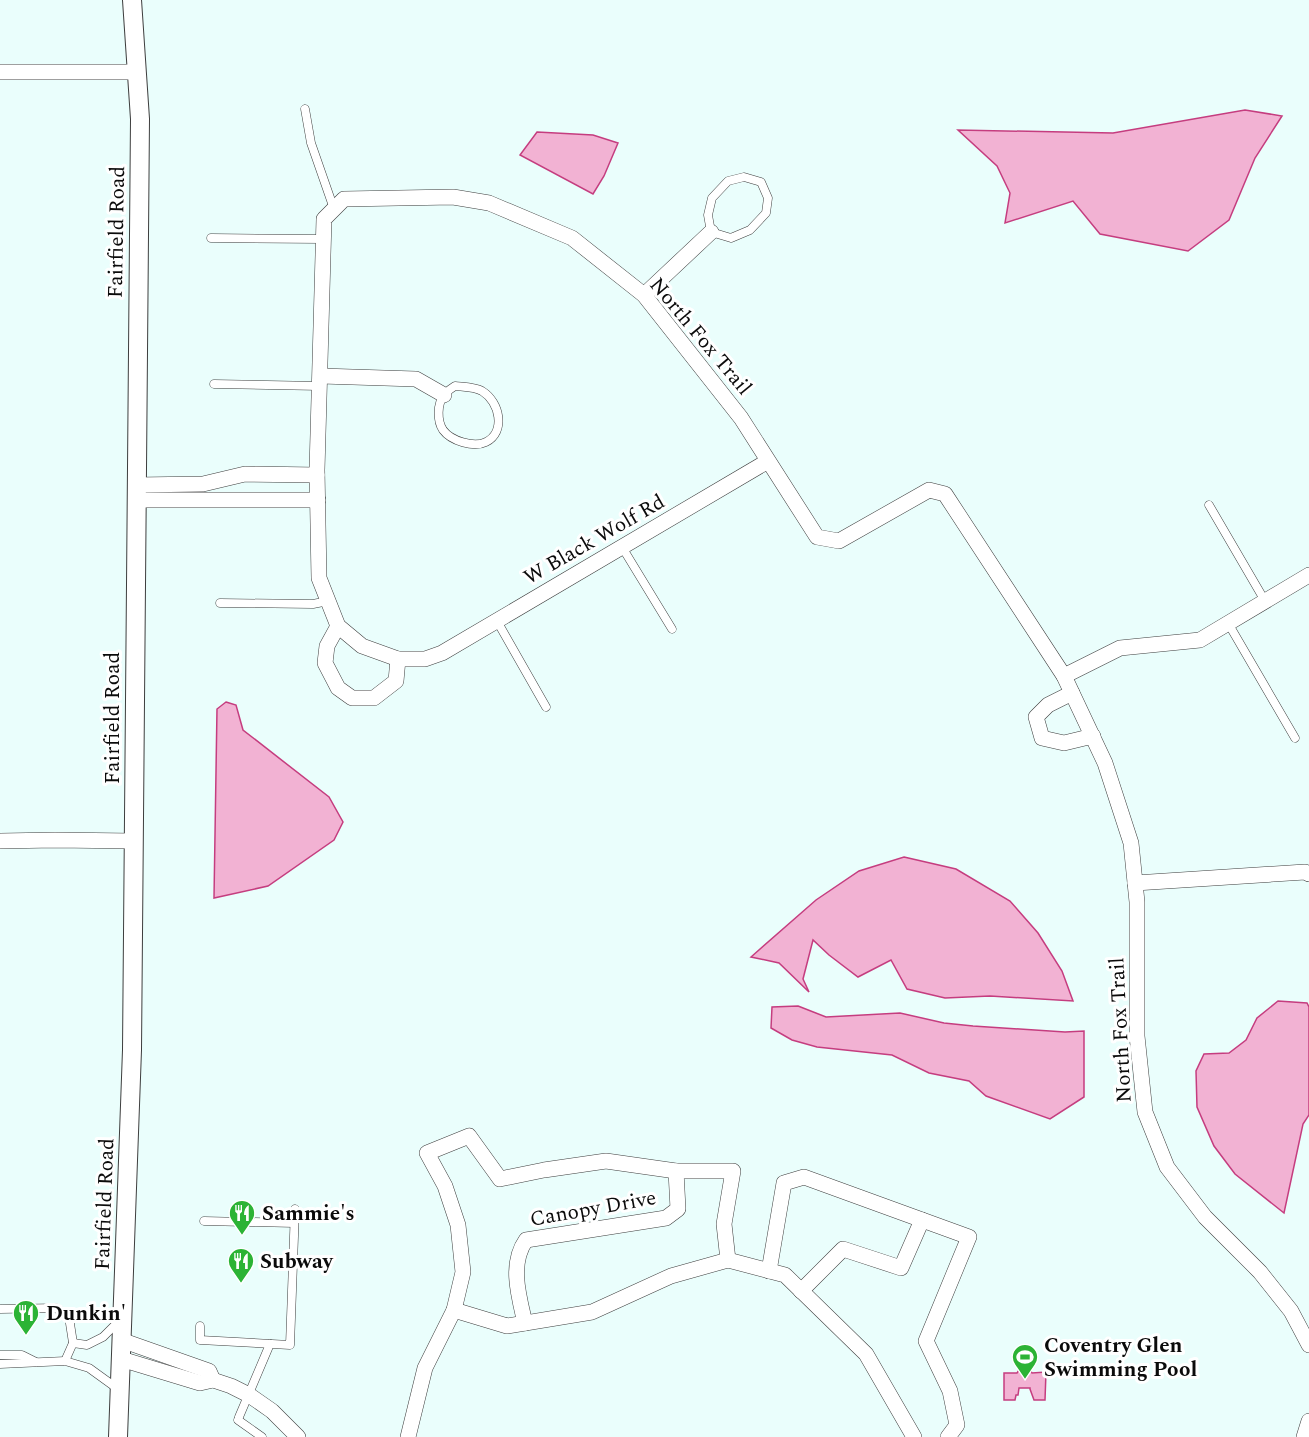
<svg xmlns="http://www.w3.org/2000/svg" width="1309" height="1437" font-family="Spectral,serif">
	<style>
		.water { fill: #f2b2d3; stroke: #c53d7f; stroke-width: 1.5 }
		.lines { fill: none; stroke-linecap: round; stroke-linejoin: round }
		.service-casing { stroke: #3e3e3e; stroke-width: 9 }
		.minor-casing { stroke: #3e3e3e; stroke-width: 16 }
		.tertiary-casing { stroke: #3e3e3e; stroke-width: 20 }
		.service { stroke: #fff; stroke-width: 8 }
		.minor { stroke: #fff; stroke-width: 15 }
		.tertiary { stroke: #fff; stroke-width: 18 }
		.labels { text-anchor: middle; stroke-width: 6; stroke-linejoin: round; paint-order: stroke }
		.street-label { font-size: 21px; fill: #0b0b0b; stroke: #fff }
		.poi-label { font-size: 21px; font-weight: bold; fill: #0b0b0b; stroke: #fff; text-anchor: start }
	</style>
	<rect width="100%" height="100%" fill="#eafefc"/>
	<g class="water">
		<path d="M 1245,110 L 1282,116 L 1255,158 L 1229,220 L 1188,251 L 1100,234 L 1073,201 L 1005,223 L 1010,193 L 997,166 L 958,130 L 1113,133 Z"/>
		<path d="M 537,132 L 593,135 L 618,143 L 604,176 L 593,194 L 520,155 Z"/>
		<path d="M 226,702 L 236,705 L 243,730 L 329,797 L 343,822 L 334,840 L 268,886 L 214,898 L 217,709 Z"/>
		<path d="M 904,857 L 956,869 L 1010,901 L 1038,933 L 1062,971 L 1073,1001 L 990,996 L 945,998 L 907,989 L 891,960 L 858,977 L 829,955 L 813,940 L 803,979 L 809,992 L 779,963 L 751,957 L 816,900 L 859,871 Z"/>
		<path d="M 1278,1001 L 1307,1003 L 1309,1007 L 1309,1115 L 1303,1124 L 1284,1213 L 1235,1174 L 1214,1146 L 1197,1107 L 1196,1071 L 1204,1054 L 1229,1053 L 1246,1040 L 1257,1018 Z"/>
		<path d="M 798,1006 L 826,1017 L 900,1013 L 944,1023 L 973,1026 L 1065,1032 L 1084,1031 L 1084,1097 L 1050,1119 L 986,1096 L 969,1081 L 929,1073 L 892,1055 L 817,1047 L 792,1040 L 771,1028 L 772,1007 Z"/>
		<path d="M 1025,1366 L 1028,1367 L 1032,1373 L 1046,1372 L 1045,1400 L 1034,1400 L 1030,1389 L 1030,1388 L 1019,1388 L 1018,1395 L 1016,1395 L 1015,1400 L 1004,1400 L 1004,1373 L 1017,1373 L 1021,1367 Z"/>
	</g>
	<g class="lines">
		<g class="service-casing">
			<g id="service">
				<path d="M 305,109 L 311,143 L 334,209"/>
				<path d="M 744,177 L 761,182 L 768,198 L 766,213 L 750,230 L 731,238 L 711,232 L 708,215 L 712,198 L 728,181 Z"/>
				<path d="M 211,238 L 323,239"/>
				<path d="M 214,384 L 320,386"/>
				<path d="M 455,386 C 464,387 475,387 482,391 C 500,402 506,432 486,442 C 474,448 451,441 443,430 C 437,421 437,404 444,395 C 447,391 452,388 455,386 Z"/>
				<path d="M 1209,505 L 1265,601"/>
				<path d="M 622,547 L 672,629"/>
				<path d="M 220,603 L 313,604 L 328,601"/>
				<path d="M 497,621 L 546,707"/>
				<path d="M 1228,623 L 1295,738"/>
				<path d="M 204,1221 L 294,1223"/>
				<path d="M 0,1309 L 56,1308 L 69,1317 L 73,1343 L 65,1361"/>
				<path d="M 200,1326 L 200,1340 L 290,1345 L 295,1209"/>
				<path d="M 73,1343 L 87,1345 L 103,1337 L 120,1320"/>
				<path d="M 0,1355 L 22,1355 L 36,1362"/>
				<path d="M 0,1364 L 65,1361 L 89,1368 L 118,1389"/>
				<path d="M 239,1417 L 270,1344"/>
				<path d="M 238,1420 L 262,1437"/>
			</g>
		</g>
		<g class="minor-casing">
			<g id="minor">
				<path d="M 0,72 L 137,72"/>
				<path d="M 644,295 L 711,232"/>
				<path d="M 321,376 L 416,379 L 444,395"/>
				<path d="M 768,461 L 442,653 L 425,659 L 398,659 L 362,646 L 338,626 L 319,578 L 317,470 L 324,219 L 344,199 L 453,197 L 489,203 L 572,238 L 644,295 L 741,418 L 817,537 L 839,541 L 929,490 L 945,494 L 1064,676 L 1105,763 L 1131,843 L 1137,902 L 1137,1036 L 1145,1112 L 1167,1167 L 1205,1217 L 1260,1272 L 1291,1311 L 1309,1345"/>
				<path d="M 136,485 L 203,484 L 245,474 L 317,475"/>
				<path d="M 136,500 L 318,500"/>
				<path d="M 338,626 L 327,646 L 325,663 L 338,688 L 352,698 L 374,698 L 396,681 L 398,659"/>
				<path d="M 1064,676 L 1120,648 L 1200,640 L 1309,575"/>
				<path d="M 1072,693 L 1048,705 L 1036,717 L 1042,738 L 1064,743 L 1093,736"/>
				<path d="M 0,841 L 55,840 L 133,841"/>
				<path d="M 1135,883 L 1305,872 L 1309,874"/>
				<path d="M 769,1271 L 784,1183 L 804,1177 L 969,1237 L 926,1341 L 950,1391 L 957,1425 L 948,1437"/>
				<path d="M 801,1291 L 843,1249 L 901,1268 L 922,1220"/>
				<path d="M 454,1310 L 463,1272 L 458,1225 L 445,1186 L 427,1153 L 469,1136 L 500,1179 L 544,1170 L 606,1161 L 676,1171 L 733,1171 L 724,1224 L 728,1260"/>
				<path d="M 525,1323 C 519,1297 509,1264 526,1240 L 666,1218 L 678,1209 L 676,1171"/>
				<path d="M 121,1340 L 209,1371 L 213,1380"/>
				<path d="M 121,1359 L 200,1383 L 213,1380 L 231,1386 L 249,1395 L 272,1411 L 298,1437"/>
				<path d="M 408,1437 L 425,1368 L 454,1310 L 507,1326 L 592,1312 L 671,1276 L 728,1260 L 785,1275 L 866,1354 L 914,1437"/>
				<path d="M 1304,1437 L 1309,1421"/>
			</g>
		</g>
		<g class="tertiary-casing">
			<path id="tertiary" d="M 118,1437 L 132,1050 L 140,119 L 132,0"/>
		</g>
		<use href="#service" class="service"/>
		<use href="#minor" class="minor"/>
		<use href="#tertiary" class="tertiary"/>
	</g>
	<defs>
		<g id="restaurant-pin" transform="scale(1.35)"><path d="M0 17L-7.5 6A9.5 9.5 0 1 1 7.5 6Z" fill="#2cb335" stroke="#fff"/><path d="M-5-6h1v4h1v-4h1v4h1v-4h1v5L-1.5 .5V6h-2V.5L-5-1ZM5-6V6H3V1.5H1.5Q1.5-4 5-6Z" fill="#fff"/></g>
		<g id="stadium-pin" transform="scale(1.35)"><path d="M0 17L-7.5 6A9.5 9.5 0 1 1 7.5 6Z" fill="#2cb335" stroke="#fff"/><path d="M0-5a6.5 5 0 1 0 0 10a6.5 5 0 1 0 0-10ZM-3.5-1.8h7v3.6h-7Z" fill="#fff"/></g>
	</defs>
	<g fill-rule="evenodd">
		<use href="#restaurant-pin" x="242" y="1213"/>
		<use href="#restaurant-pin" x="241" y="1261"/>
		<use href="#restaurant-pin" x="26" y="1313"/>
		<use href="#stadium-pin" x="1025" y="1357"/>
	</g>
	<g class="labels">
		<g class="street-label">
			<text transform="translate(116 232) rotate(-89)" y="7">Fairfield Road</text>
			<text transform="translate(701 336) rotate(50)" y="7">North Fox Trail</text>
			<text transform="translate(594 539) rotate(-30)" y="7">W Black Wolf Rd</text>
			<text transform="translate(112 718) rotate(-90)" y="7">Fairfield Road</text>
			<text transform="translate(1120 1030) rotate(-93)" y="7">North Fox Trail</text>
			<text transform="translate(104 1204) rotate(-88)" y="7">Fairfield Road</text>
			<text transform="translate(593 1208) rotate(-10)" y="7">Canopy Drive</text>
		</g>
		<g class="poi-label">
			<text x="262" y="1220">Sammie's</text>
			<text x="260" y="1268">Subway</text>
			<text x="46" y="1320">Dunkin'</text>
			<text x="1044" y="1352">Coventry Glen<tspan x="1044" dy="24">Swimming Pool</tspan></text>
		</g>
	</g>
</svg>
